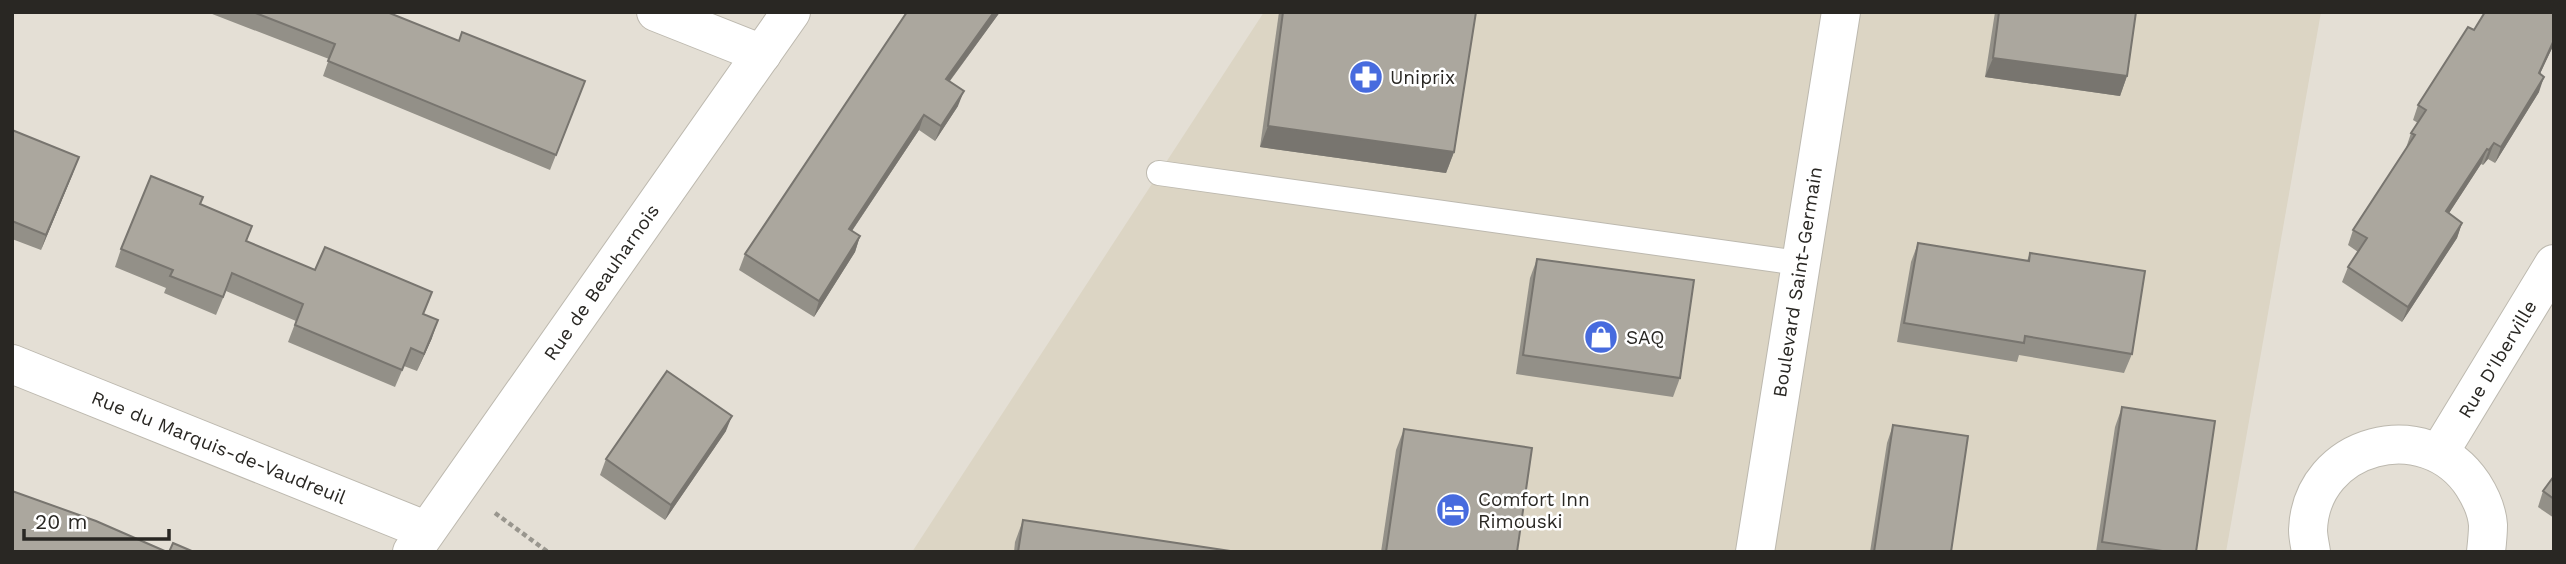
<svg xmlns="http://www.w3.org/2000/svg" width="2566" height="564" font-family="'Work Sans',sans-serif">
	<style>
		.built { fill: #dcd5c4 }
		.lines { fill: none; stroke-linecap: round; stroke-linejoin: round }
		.lane-casing { stroke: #bdb9af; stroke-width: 26 }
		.street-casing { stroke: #bdb9af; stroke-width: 40 }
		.primary-casing { stroke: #bdb9af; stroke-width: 40 }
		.path { stroke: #99968e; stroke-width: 4.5; stroke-dasharray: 5 3.5; stroke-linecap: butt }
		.lane { stroke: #fff; stroke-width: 24 }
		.street { stroke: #fff; stroke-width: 38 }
		.primary { stroke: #fff; stroke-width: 38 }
		.wall { fill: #939088 }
		.shaded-wall { fill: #78756f }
		.building { fill: #aba79e; stroke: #78756f; stroke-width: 2 }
		.labels { text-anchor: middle; stroke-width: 5; stroke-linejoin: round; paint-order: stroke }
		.poi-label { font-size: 19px; fill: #292723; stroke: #fff; text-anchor: start }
		.street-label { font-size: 19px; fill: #292723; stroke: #fff }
	</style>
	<rect width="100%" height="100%" fill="#e4dfd5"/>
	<path class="built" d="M 1264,12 L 2321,12 L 2226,552 L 912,552 Z"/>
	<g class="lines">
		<g class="lane-casing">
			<path id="lane" d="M 1159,173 L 1799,263"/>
		</g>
		<g class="street-casing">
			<g id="street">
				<path d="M 656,12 L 762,54"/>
				<path d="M 12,364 L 425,530"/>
				<path d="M 2439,453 L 2554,264"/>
				<path d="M 412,552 L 791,12"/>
				<path d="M 2311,552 C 2310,545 2308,537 2308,530 C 2311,443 2426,413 2473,485 C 2480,496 2487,511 2488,525 C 2488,534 2487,543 2486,552"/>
			</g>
		</g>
		<g class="primary-casing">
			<path id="primary" d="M 1755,552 L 1841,12"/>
		</g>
		<path class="path" d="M 495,513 L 548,552"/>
		<use href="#lane" class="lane"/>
		<use href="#street" class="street"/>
		<use href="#primary" class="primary"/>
	</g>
	<g class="wall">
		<path d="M 207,12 L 387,12 L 579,97 L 550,170 L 323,76 L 329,59 Z"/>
		<path d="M 906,12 L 1000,12 L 950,81 L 958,106 L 935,141 L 919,130 L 852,231 L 860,236 L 855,252 L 814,317 L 739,270 L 745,254 L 903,18 Z"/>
		<path d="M 1279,12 L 1476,12 L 1454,152 L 1446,173 L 1260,147 Z"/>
		<path d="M 1995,12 L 2136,12 L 2127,76 L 2120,96 L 1985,77 Z"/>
		<path d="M 2554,12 L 2554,44 L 2540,74 L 2539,92 L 2495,163 L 2488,159 L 2483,165 L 2481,164 L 2449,213 L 2462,223 L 2457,238 L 2402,322 L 2342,282 L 2348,267 L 2358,252 L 2348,245 L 2353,230 L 2407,148 L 2406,148 L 2411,133 L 2418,123 L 2413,120 L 2418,105 L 2474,30 Z"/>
		<path d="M 12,130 L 73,173 L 41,250 L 12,239 Z"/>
		<path d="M 200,205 L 252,226 L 246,242 L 424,314 L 432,338 L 417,371 L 404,366 L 395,387 L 288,342 L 296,321 L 226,291 L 216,315 L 164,293 L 166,288 L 115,267 L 121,249 Z"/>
		<path d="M 1918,243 L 2027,261 L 2030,253 L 2132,354 L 2124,373 L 2019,355 L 2017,362 L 1897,342 L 1911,262 Z"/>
		<path d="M 1537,259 L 1680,378 L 1673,397 L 1516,374 L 1530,278 Z"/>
		<path d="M 2122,407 L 2196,552 L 2096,552 L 2115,427 Z"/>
		<path d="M 1893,425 L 1951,552 L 1870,552 L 1887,443 Z"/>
		<path d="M 1404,429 L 1517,552 L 1381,552 L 1396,450 Z"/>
		<path d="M 726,431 L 665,520 L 600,475 L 606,459 Z"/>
		<path d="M 2554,476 L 2554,518 L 2538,507 L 2543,491 Z"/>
		<path d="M 1023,520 L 1237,552 L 1014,552 L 1015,542 Z"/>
	</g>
	<g class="shaded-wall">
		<path d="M 994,12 L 1000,12 L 940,94 L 946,79 Z"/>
		<path d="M 2554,40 L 2554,44 L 2533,88 L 2539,73 Z"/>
		<path d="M 1993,58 L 2127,76 L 2120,96 L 1985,77 Z"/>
		<path d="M 2544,77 L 2539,92 L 2495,163 L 2501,147 Z"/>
		<path d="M 964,91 L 958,106 L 935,141 L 941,126 Z"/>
		<path d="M 924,115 L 919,130 L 843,244 L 849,229 Z"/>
		<path d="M 1268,126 L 1454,152 L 1446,173 L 1260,147 Z"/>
		<path d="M 2494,143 L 2488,159 L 2483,165 L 2489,150 Z"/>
		<path d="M 2487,149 L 2481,164 L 2440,227 L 2446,211 Z"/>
		<path d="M 79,157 L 73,173 L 41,250 L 46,235 Z"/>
		<path d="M 2462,223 L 2457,238 L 2402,322 L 2408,307 Z"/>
		<path d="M 860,236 L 855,252 L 814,317 L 819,301 Z"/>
		<path d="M 438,320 L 432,338 L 417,371 Z"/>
		<path d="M 732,416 L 726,431 L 665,520 L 671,505 Z"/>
	</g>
	<g class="building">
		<path d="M 253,12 L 387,12 L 459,41 L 462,32 L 585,81 L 556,155 L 328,61 L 335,44 Z"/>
		<path d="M 907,12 L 994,12 L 946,79 L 964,91 L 941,126 L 924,115 L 849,229 L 860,236 L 819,301 L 745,254 Z"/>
		<path d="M 1283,12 L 1476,12 L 1454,152 L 1268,126 Z"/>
		<path d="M 1999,12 L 2136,12 L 2127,76 L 1993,58 Z"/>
		<path d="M 2485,12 L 2554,12 L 2554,40 L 2539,73 L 2544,77 L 2501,147 L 2494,143 L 2489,150 L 2487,149 L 2446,211 L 2462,223 L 2408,307 L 2348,267 L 2367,238 L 2353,230 L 2415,135 L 2411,133 L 2426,110 L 2418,105 L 2468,27 L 2474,30 Z"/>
		<path d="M 12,130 L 79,157 L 46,235 L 12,221 Z"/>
		<path d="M 151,176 L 203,197 L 200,204 L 252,226 L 246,241 L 315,270 L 325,247 L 432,292 L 423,314 L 438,320 L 424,354 L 411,348 L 402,370 L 295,325 L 303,304 L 232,273 L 223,297 L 170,276 L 173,270 L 121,249 Z"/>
		<path d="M 1918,243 L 2029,261 L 2030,253 L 2145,271 L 2132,354 L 2025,336 L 2024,343 L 1904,323 Z"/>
		<path d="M 1537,259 L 1694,280 L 1680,378 L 1523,355 Z"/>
		<path d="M 667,371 L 732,416 L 671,505 L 606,459 Z"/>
		<path d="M 2122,407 L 2215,421 L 2196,552 L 2169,552 L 2102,542 Z"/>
		<path d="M 1893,425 L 1968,436 L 1951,552 L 1874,552 Z"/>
		<path d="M 1404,429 L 1532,448 L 1517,552 L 1386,552 Z"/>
		<path d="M 2554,476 L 2554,499 L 2543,491 Z"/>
		<path d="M 12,491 L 96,521 L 167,552 L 12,552 Z"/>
		<path d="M 1023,520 L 1237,552 L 1018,552 Z"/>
		<path d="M 173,543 L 194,552 L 169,552 Z"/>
	</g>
	<defs>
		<g id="pharmacy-disc" transform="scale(1.75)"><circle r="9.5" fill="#476bde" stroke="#fff"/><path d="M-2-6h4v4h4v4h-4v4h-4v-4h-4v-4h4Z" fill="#fff"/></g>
		<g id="shop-disc" transform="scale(1.75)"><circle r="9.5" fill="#476bde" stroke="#fff"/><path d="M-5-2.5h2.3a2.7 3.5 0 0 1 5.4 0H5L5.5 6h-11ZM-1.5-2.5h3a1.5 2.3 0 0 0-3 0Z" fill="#fff"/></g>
		<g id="hotel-disc" transform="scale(1.75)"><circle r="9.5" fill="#476bde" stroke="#fff"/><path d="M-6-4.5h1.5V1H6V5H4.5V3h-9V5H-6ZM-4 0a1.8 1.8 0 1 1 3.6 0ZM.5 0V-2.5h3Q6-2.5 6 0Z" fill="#fff"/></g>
	</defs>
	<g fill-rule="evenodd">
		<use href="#pharmacy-disc" x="1366" y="77"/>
		<use href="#shop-disc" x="1601" y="337"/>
		<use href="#hotel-disc" x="1453" y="510"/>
	</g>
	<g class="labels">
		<g class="poi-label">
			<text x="1390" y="84">Uniprix</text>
			<text x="1626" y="344">SAQ</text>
			<text x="1478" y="506">Comfort Inn<tspan x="1478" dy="22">Rimouski</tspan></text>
		</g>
		<g class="street-label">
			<text transform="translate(601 282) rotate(-55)" y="7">Rue de Beauharnois</text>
			<text transform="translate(1797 282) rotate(-81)" y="7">Boulevard Saint-Germain</text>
			<text transform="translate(2497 359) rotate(-59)" y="7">Rue D'Iberville</text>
			<text transform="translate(219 447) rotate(22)" y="7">Rue du Marquis-de-Vaudreuil</text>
		</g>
	</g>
	<rect width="2566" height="564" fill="none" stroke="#292723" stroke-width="28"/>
	<path d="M24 529v10h145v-10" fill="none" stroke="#292723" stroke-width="3.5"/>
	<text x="35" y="529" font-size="21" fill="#292723" stroke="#ffffff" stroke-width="5" paint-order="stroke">20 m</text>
</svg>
